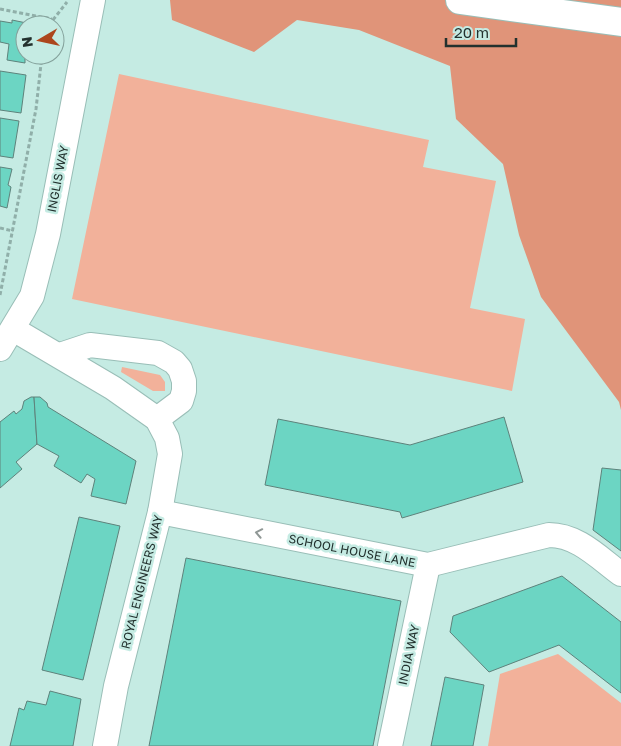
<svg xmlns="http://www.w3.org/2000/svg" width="621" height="746" font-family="'Golos Text',sans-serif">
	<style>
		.green { fill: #f2b19a }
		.forest { fill: #e09479 }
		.building { fill: #6cd5c3; stroke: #5e827b }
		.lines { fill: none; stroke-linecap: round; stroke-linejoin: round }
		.street-casing { stroke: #99beb7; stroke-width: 26 }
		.secondary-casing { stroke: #99beb7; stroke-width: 30 }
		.path { stroke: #90afa9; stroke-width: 3; stroke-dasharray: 4 2.5; stroke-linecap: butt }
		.street { stroke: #fff; stroke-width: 24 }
		.secondary { stroke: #fff; stroke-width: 28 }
		.oneway { stroke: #909896 }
		.labels { text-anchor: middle; stroke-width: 5; stroke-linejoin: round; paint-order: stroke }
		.street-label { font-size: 12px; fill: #22312e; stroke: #c5ebe3 }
	</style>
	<rect width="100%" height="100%" fill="#c5ebe3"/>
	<g class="green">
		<path d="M 119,74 L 429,140 L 423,167 L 496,181 L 470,308 L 525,319 L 512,391 L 72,299 Z"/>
		<path d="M 122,367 L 160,375 L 165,382 L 165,391 L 153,391 L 121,372 Z"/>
		<path d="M 558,654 L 621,703 L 621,746 L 488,746 L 500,674 Z"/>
	</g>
	<path class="forest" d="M 170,0 L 621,0 L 621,410 L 619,402 L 541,297 L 519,235 L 503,164 L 456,119 L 450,66 L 359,30 L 297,20 L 254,52 L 172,20 Z"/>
	<g class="building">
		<path d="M 12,20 L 36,25 L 25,25 L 25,63 L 7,60 L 9,44 L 0,42 L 0,21 L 12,23 Z"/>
		<path d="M 0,71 L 26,75 L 21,113 L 0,110 Z"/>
		<path d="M 0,118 L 19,121 L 13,158 L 0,156 Z"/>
		<path d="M 0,167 L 12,169 L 8,185 L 11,187 L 7,208 L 0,206 Z"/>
		<path d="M 31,397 L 34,397 L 37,444 L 16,462 L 22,469 L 0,488 L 0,422 L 14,411 L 16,414 L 22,409 L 24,401 Z"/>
		<path d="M 34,397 L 40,397 L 47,403 L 48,407 L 136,461 L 126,504 L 91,496 L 95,479 L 87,474 L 81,483 L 54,466 L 59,456 L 37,444 Z"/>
		<path d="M 504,417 L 523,482 L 402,518 L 400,512 L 265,485 L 278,419 L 410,445 Z"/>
		<path d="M 602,468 L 621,470 L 621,551 L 593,530 Z"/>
		<path d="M 79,517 L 120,526 L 83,680 L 42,670 Z"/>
		<path d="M 186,558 L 401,601 L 373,746 L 149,746 Z"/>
		<path d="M 562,576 L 621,622 L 621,693 L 559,645 L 489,672 L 450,632 L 453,616 Z"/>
		<path d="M 445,677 L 484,685 L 473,746 L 431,746 Z"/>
		<path d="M 50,691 L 81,699 L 73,746 L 10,746 L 19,708 L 24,710 L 27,701 L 46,705 Z"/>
	</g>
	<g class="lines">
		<g class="street-casing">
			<g id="street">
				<path d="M 13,329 L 113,388 L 157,419 L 167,438 L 170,454 L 160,512 L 116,686 L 105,746"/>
				<path d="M 0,349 L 32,296 L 48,234 L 93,0"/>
				<path d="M 60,355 L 90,345 L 158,353 L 174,362 L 180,369 L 184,381 L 184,391 L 181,401 L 157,419"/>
				<path d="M 160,512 L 428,565 L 549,535 C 578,535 599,558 621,574"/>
				<path d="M 390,746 L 428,565"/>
			</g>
		</g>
		<g class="secondary-casing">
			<path id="secondary" d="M 460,0 L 621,22"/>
		</g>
		<g class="path">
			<path d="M 0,9 L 52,19"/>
			<path d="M 49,25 L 67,2"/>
			<path d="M 0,228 L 13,231"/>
			<path d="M 0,295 L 36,109 L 42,55"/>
		</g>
		<use href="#street" class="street"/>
		<use href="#secondary" class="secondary"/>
	</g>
	<defs><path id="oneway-chevron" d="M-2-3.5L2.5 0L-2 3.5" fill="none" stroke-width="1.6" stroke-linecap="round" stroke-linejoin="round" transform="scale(1.25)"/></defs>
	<use class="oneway" href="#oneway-chevron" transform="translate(259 533) rotate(-169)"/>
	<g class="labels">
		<g class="street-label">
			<text transform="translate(58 179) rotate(-79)" y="4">INGLIS WAY</text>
			<text transform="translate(352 551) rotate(11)" y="4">SCHOOL HOUSE LANE</text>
			<text transform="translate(142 582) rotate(-76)" y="4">ROYAL ENGINEERS WAY</text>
			<text transform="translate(409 655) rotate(-78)" y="4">INDIA WAY</text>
		</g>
	</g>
	<g transform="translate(40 40) rotate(261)"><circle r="24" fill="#c5ebe3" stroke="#84a19b"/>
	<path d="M0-4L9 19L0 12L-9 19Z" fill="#ac461d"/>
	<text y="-8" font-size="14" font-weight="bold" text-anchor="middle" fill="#22312e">N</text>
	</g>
	<path d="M446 38v8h70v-8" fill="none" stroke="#22312e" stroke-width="2.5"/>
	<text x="454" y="38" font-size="15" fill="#22312e" stroke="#c5ebe3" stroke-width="4" paint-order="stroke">20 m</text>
</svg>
